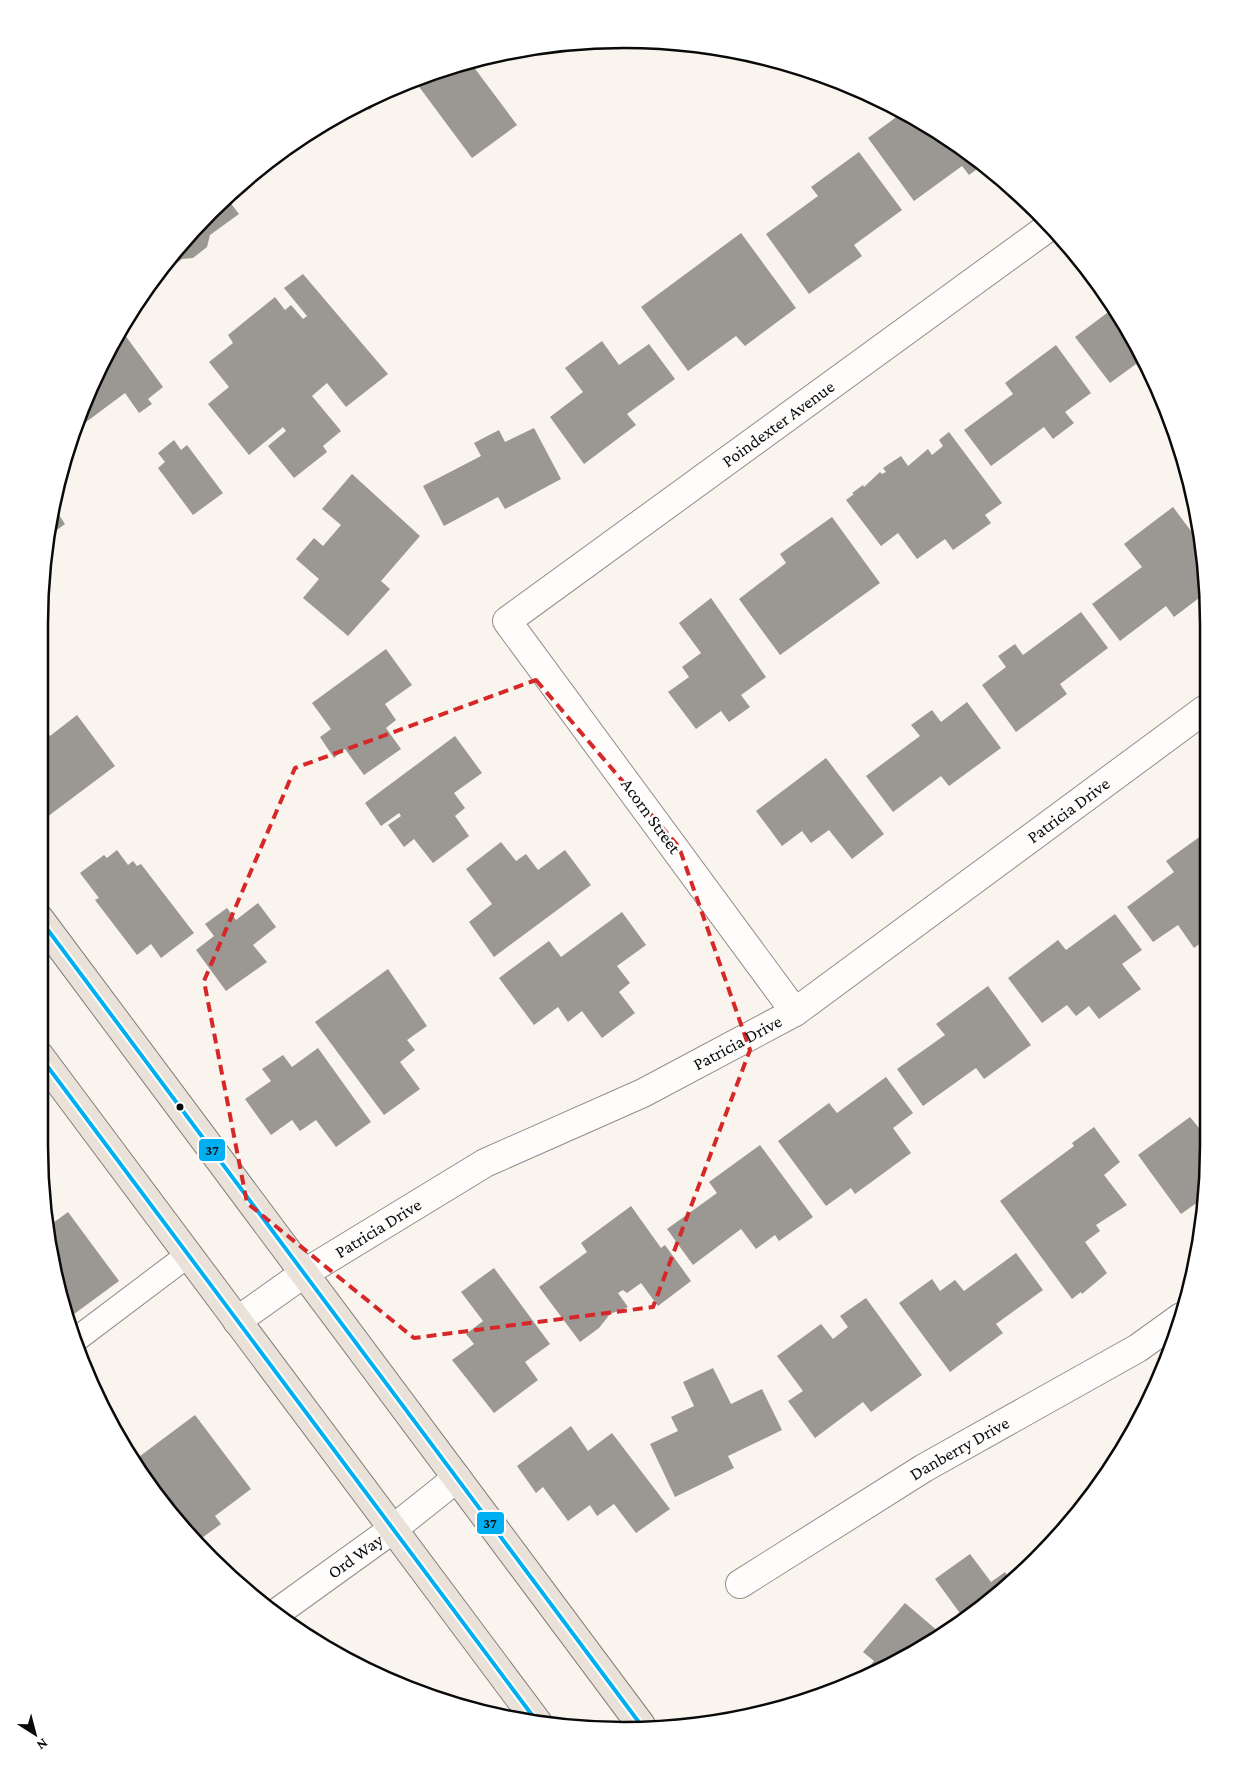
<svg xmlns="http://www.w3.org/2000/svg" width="1247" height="1769" font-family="'Crimson Pro',serif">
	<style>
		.building { fill: #9b9793 }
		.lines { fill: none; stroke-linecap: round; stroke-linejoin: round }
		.lane-casing { stroke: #928f8c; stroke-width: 26 }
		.street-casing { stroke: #928f8c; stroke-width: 30 }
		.primary-casing { stroke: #7f7d7a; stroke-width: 30 }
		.lane { stroke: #fefdfc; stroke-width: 24 }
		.street { stroke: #fefdfc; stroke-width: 28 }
		.primary { stroke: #eae2d8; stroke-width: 28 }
		.bus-1-casing { stroke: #fff; stroke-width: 8 }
		.bus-1 { stroke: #00aff2; stroke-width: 4 }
		.marked { fill: none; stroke: #d62828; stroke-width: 4; stroke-dasharray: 10 6; stroke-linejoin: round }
		.bus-dot { fill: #0a0a0a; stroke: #fff; stroke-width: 2 }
		.labels { text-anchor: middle; stroke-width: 5; stroke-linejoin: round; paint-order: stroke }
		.street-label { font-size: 18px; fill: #0a0a0a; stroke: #fff }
		.rim { fill: none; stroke: #0a0a0a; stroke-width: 2.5 }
		.line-badge { stroke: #fff; stroke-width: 2 }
		.pale-badge-label { font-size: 14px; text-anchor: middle; font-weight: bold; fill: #111 }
	</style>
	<rect width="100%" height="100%" fill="#f9f4ed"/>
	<g class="building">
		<path d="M 538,46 L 527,55 L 523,49 Z"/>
		<path d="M 470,62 L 517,125 L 472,158 L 414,80 L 435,70 Z"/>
		<path d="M 403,85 L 369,110 L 363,102 Z"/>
		<path d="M 903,112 L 979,159 L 984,164 L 969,175 L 962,166 L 914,201 L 868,138 Z"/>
		<path d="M 859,152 L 902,210 L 854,245 L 862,256 L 809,294 L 766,234 L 818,196 L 811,187 Z"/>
		<path d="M 226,197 L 239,214 L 210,235 L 207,247 L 193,258 L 182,259 L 158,277 L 156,273 L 160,267 Z"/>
		<path d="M 741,233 L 796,308 L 745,346 L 736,336 L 688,371 L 641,307 Z"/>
		<path d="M 303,274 L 388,374 L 346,407 L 327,383 L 312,396 L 341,431 L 323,446 L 327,452 L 294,478 L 268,446 L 286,431 L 283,427 L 249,455 L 208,404 L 229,387 L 209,362 L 233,343 L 228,335 L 275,297 L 285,310 L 291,305 L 303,319 L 307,316 L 284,288 Z"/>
		<path d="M 1111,310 L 1148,365 L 1151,372 L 1145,376 L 1136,364 L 1110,383 L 1075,337 Z"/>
		<path d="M 122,331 L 163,387 L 148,399 L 152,404 L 139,413 L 125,393 L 74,431 L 83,400 L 115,336 Z"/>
		<path d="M 602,341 L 619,365 L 649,344 L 675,379 L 627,414 L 636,425 L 584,464 L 550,417 L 583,392 L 565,368 Z"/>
		<path d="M 1056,345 L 1091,393 L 1065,412 L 1074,423 L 1053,439 L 1044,427 L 991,466 L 964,430 L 1013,394 L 1005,383 Z"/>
		<path d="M 534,428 L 561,479 L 505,509 L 498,497 L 444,526 L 423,486 L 481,456 L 474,443 L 499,430 L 505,442 Z"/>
		<path d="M 949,432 L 1002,503 L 985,515 L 991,523 L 953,550 L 945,539 L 917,559 L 898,533 L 881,546 L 846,500 L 854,494 L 852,493 L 863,485 L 864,487 L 880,472 L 882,474 L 886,472 L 883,468 L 901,456 L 908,466 L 928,449 L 932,455 L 943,446 L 939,440 Z"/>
		<path d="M 174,440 L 181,450 L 187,445 L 223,493 L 193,515 L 158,468 L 165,462 L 158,453 Z"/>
		<path d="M 352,474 L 420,536 L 381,581 L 390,589 L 348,636 L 303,598 L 319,579 L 296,559 L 314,538 L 323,546 L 341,525 L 322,509 Z"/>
		<path d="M 52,504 L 65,524 L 47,537 L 50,509 Z"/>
		<path d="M 1173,507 L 1203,547 L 1203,595 L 1174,617 L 1166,606 L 1120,641 L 1092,604 L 1142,567 L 1124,544 Z"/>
		<path d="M 832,517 L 880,583 L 780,655 L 739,599 L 786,563 L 780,554 Z"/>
		<path d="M 711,598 L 766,677 L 741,695 L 750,707 L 729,722 L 721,711 L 696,729 L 668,692 L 689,677 L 682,667 L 701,653 L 679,623 Z"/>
		<path d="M 1081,612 L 1108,648 L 1060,684 L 1067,694 L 1016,732 L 982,685 L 1006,667 L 998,656 L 1015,644 L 1023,655 Z"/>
		<path d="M 386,649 L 412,685 L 385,704 L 396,720 L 386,728 L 401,749 L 364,775 L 345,749 L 334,758 L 320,737 L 331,729 L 312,703 Z"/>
		<path d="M 967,702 L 1001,748 L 949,786 L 941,776 L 893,812 L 866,776 L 920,736 L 911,725 L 932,710 L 941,722 Z"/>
		<path d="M 77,715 L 115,766 L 39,823 L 39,735 L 45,730 L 50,736 Z"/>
		<path d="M 455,736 L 482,773 L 454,793 L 465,808 L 455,816 L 469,836 L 433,863 L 414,839 L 404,847 L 388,825 L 401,816 L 399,813 L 381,826 L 365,803 Z"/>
		<path d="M 826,758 L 884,834 L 852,859 L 829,830 L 811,843 L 802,831 L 782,846 L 756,811 Z"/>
		<path d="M 1205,833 L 1206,939 L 1194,948 L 1178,925 L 1153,942 L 1127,907 L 1174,872 L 1166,861 Z"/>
		<path d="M 501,842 L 516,861 L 526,854 L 538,870 L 565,850 L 591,885 L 494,957 L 469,922 L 492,904 L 466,869 Z"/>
		<path d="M 117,850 L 128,865 L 133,861 L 137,866 L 141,864 L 194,933 L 161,958 L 151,944 L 137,955 L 95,900 L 99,898 L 80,873 L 104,855 L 107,858 Z"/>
		<path d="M 258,903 L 276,927 L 253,945 L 267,962 L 226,991 L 196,950 L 214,936 L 205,924 L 227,908 L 236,920 Z"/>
		<path d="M 622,912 L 646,945 L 617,966 L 630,983 L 619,992 L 635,1013 L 602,1038 L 582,1011 L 568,1022 L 558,1007 L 534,1025 L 499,978 L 549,941 L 561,957 Z"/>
		<path d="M 1115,914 L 1142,950 L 1122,964 L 1141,989 L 1099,1019 L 1089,1006 L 1076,1016 L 1067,1005 L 1042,1023 L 1008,978 L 1058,940 L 1066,950 Z"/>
		<path d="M 388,969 L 427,1026 L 407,1040 L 415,1050 L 400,1062 L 420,1089 L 384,1115 L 315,1022 Z"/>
		<path d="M 988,986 L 1031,1045 L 984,1079 L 976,1068 L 923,1106 L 897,1069 L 945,1035 L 936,1024 Z"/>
		<path d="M 318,1048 L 371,1122 L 336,1147 L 316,1120 L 300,1131 L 292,1120 L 271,1135 L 245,1099 L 271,1081 L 262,1069 L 283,1055 L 292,1067 Z"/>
		<path d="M 886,1077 L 913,1113 L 893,1128 L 911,1153 L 855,1194 L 851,1188 L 826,1206 L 778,1141 L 829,1103 L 837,1113 Z"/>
		<path d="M 1190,1117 L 1199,1128 L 1207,1123 L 1207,1183 L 1205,1197 L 1181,1214 L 1138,1155 Z"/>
		<path d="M 1094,1127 L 1120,1162 L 1104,1175 L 1127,1205 L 1096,1225 L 1100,1231 L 1085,1242 L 1107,1273 L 1082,1294 L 1081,1292 L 1072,1299 L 1000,1201 L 1074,1146 L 1072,1143 Z"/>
		<path d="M 760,1145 L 813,1217 L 779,1241 L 775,1235 L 756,1249 L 741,1229 L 693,1265 L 667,1229 L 717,1193 L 709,1182 Z"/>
		<path d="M 631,1206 L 661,1248 L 665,1245 L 691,1281 L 658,1306 L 641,1283 L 627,1293 L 623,1290 L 618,1293 L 628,1307 L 610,1314 L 599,1328 L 580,1342 L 539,1287 L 587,1252 L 581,1243 Z"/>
		<path d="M 68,1212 L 119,1281 L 66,1320 L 59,1297 L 49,1226 Z"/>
		<path d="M 1016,1253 L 1043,1290 L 996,1324 L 1003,1333 L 950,1372 L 899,1303 L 932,1279 L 940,1291 L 955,1280 L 964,1291 Z"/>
		<path d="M 494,1268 L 550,1344 L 525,1362 L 538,1380 L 494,1413 L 452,1360 L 474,1344 L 466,1334 L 483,1321 L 461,1292 Z"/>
		<path d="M 866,1298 L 922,1375 L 871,1412 L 863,1402 L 815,1438 L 788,1401 L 803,1391 L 777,1356 L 821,1324 L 833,1339 L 848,1327 L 840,1316 Z"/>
		<path d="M 713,1368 L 731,1404 L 762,1389 L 782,1430 L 728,1456 L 734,1468 L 675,1497 L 650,1444 L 678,1431 L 671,1417 L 694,1406 L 683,1382 Z"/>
		<path d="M 195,1415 L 251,1489 L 215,1516 L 221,1524 L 199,1540 L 151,1486 L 154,1484 L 136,1459 Z"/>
		<path d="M 571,1426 L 588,1451 L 612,1433 L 670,1509 L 636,1533 L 614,1504 L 597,1516 L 590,1505 L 568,1521 L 543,1487 L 536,1493 L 517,1466 Z"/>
		<path d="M 970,1554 L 991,1582 L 1005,1572 L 1012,1582 L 962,1616 L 935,1579 Z"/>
		<path d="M 905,1603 L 939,1632 L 882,1670 L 860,1678 L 874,1661 L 863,1652 Z"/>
	</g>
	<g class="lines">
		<g class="lane-casing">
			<path id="lane" d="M 74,1341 L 188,1255"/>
		</g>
		<g class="street-casing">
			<g id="street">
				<path id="s1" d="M 795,1012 L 507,621 L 1050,226"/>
				<path id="s2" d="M 237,1321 L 303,1274 L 485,1163 L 643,1093 L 795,1012 L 1204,710"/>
				<path id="s3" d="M 740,1584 L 924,1468 L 1138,1348 L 1181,1317"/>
				<path id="s4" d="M 275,1614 L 393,1529 L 457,1478"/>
			</g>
		</g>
		<g class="primary-casing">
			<g id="primary">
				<path d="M 39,918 L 641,1725"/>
				<path d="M 39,1055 L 538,1723"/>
			</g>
		</g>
		<use href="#lane" class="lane"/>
		<use href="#street" class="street"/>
		<use href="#primary" class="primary"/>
		<g class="bus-1-casing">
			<g id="bus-1">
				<path d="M 39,918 L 641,1725"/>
				<path d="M 39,1055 L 538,1723"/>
			</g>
		</g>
		<use href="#bus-1" class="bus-1"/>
	</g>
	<path class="marked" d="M 536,680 L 679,847 L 750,1050 L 653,1307 L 414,1338 L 247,1203 L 204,981 L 295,768 Z"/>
	<circle class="bus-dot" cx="180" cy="1107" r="4.5"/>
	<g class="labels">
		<g class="street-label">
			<text dy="6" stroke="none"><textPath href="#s1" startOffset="821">Poindexter Avenue</textPath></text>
			<text dy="6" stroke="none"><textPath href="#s2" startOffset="979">Patricia Drive</textPath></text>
			<text transform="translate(651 816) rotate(54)" y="6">Acorn Street</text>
			<text dy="6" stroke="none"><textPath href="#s2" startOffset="574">Patricia Drive</textPath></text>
			<text dy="6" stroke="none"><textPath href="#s2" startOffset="169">Patricia Drive</textPath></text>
			<text dy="6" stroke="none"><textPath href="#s3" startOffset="258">Danberry Drive</textPath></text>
			<text dy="6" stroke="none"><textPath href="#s4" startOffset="99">Ord Way</textPath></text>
		</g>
	</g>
	<path d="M0 0H1247V1769H0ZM624 48H624A576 576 0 0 1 1200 624V1146A576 576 0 0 1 624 1722H624A576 576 0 0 1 48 1146V624A576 576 0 0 1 624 48Z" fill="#fff" fill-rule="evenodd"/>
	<path class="rim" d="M624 48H624A576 576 0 0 1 1200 624V1146A576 576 0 0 1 624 1722H624A576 576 0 0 1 48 1146V624A576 576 0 0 1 624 48Z"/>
	<g class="line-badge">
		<rect x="198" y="1138" width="28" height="24" rx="5" fill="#00aff2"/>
		<rect x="476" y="1511" width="29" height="24" rx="5" fill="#00aff2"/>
	</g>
	<g class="pale-badge-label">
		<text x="212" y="1155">37</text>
		<text x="490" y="1528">37</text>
	</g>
	<g transform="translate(35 1734) rotate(144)" stroke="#ffffff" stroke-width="4" paint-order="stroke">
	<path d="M0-4L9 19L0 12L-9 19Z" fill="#0a0a0a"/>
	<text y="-8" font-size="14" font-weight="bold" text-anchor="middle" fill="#0a0a0a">N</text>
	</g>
</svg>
